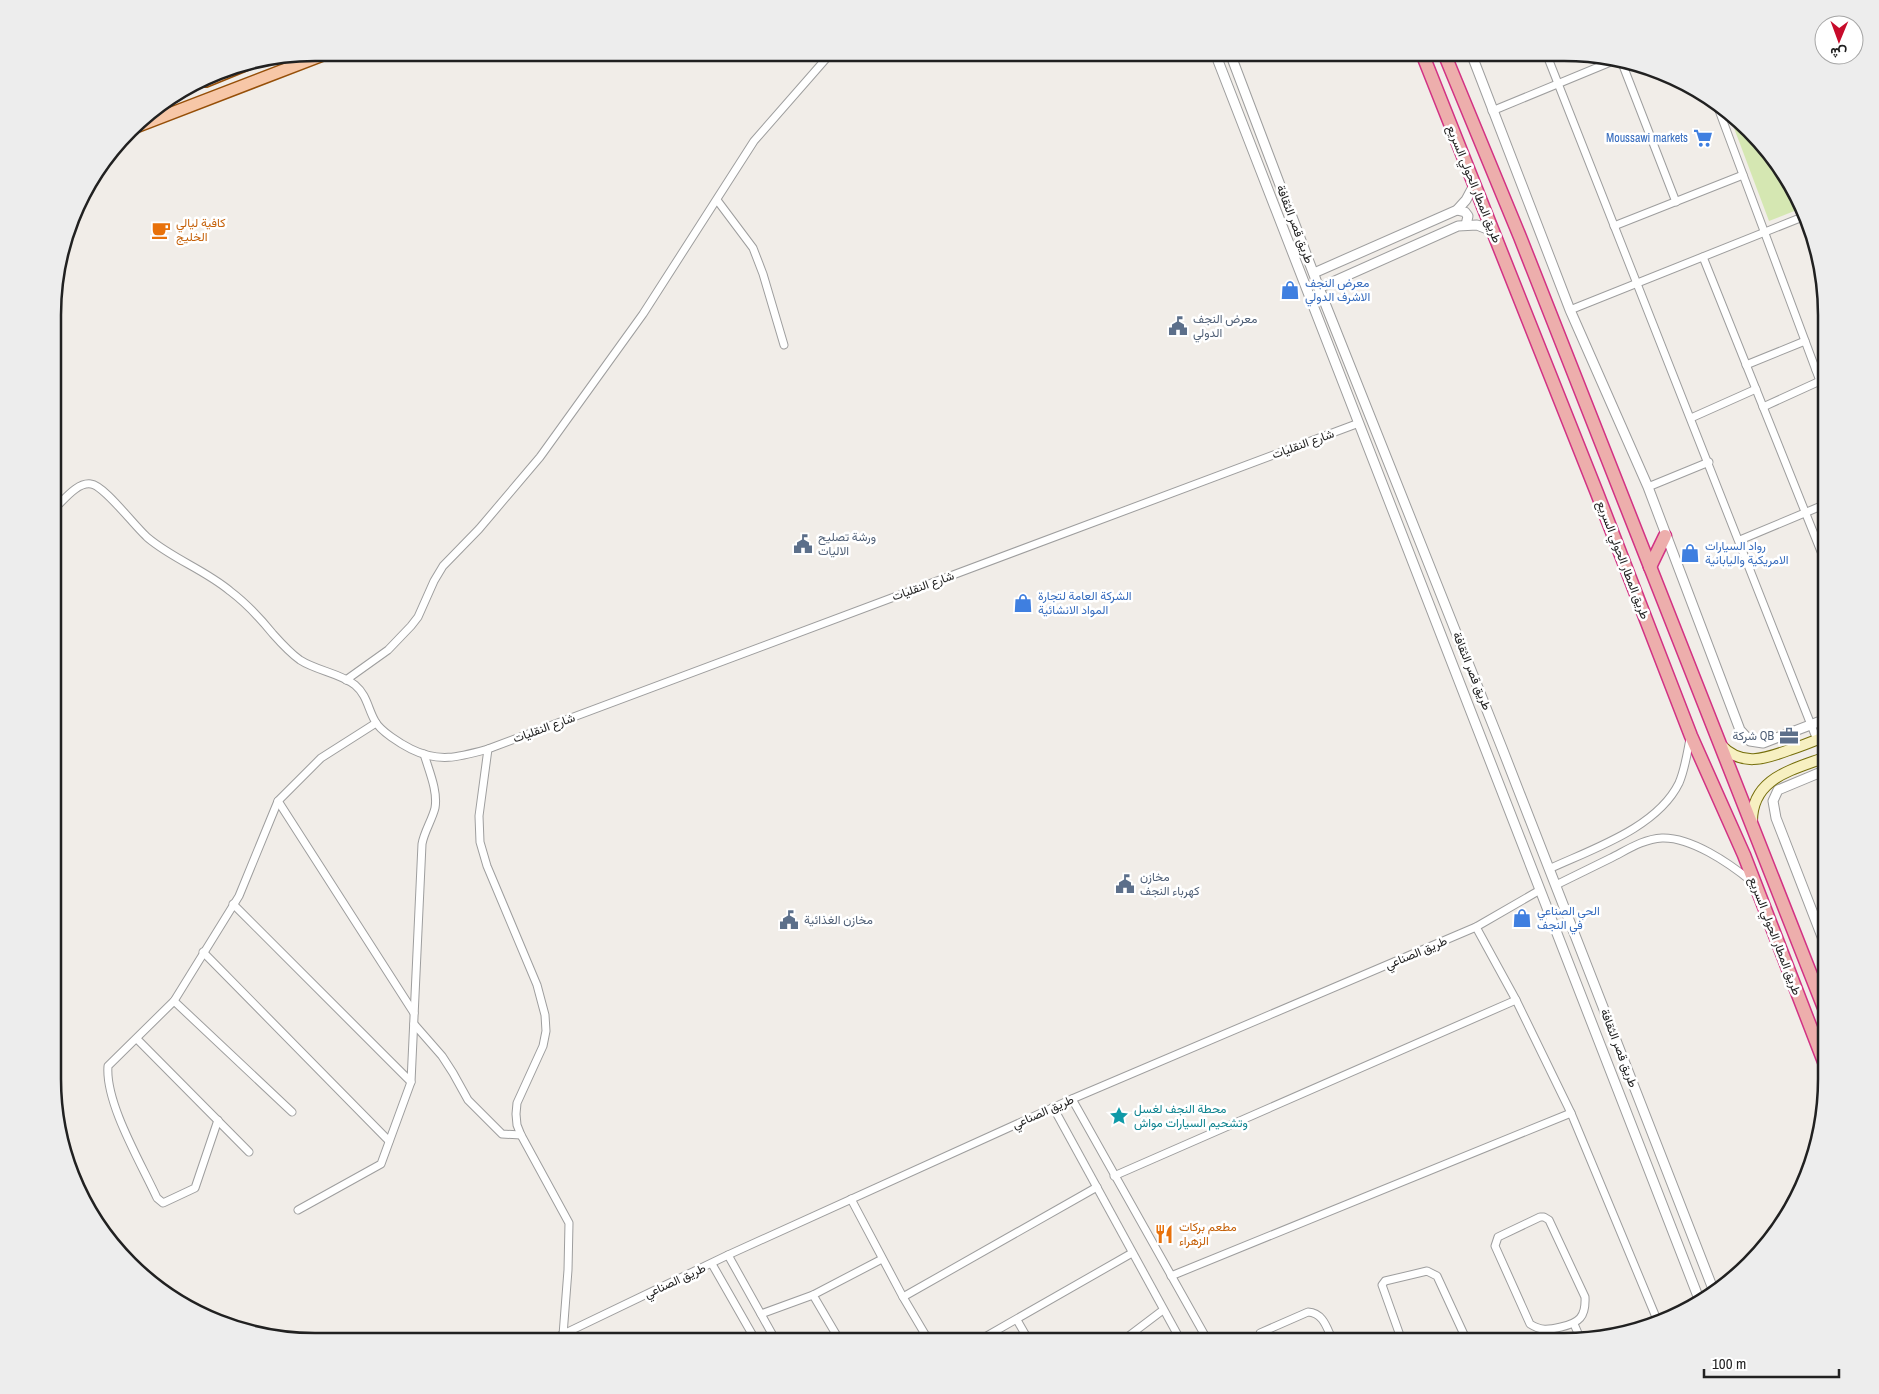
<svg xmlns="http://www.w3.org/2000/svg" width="1879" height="1394" font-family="'Archivo Narrow',Vazirmatn,sans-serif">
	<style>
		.grass { fill: #d5e7b2 }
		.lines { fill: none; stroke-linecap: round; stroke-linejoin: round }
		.minor-casing { stroke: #9e9e9e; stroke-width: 9 }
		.tertiary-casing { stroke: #9e9e9e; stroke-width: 11 }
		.secondary-casing { stroke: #756e0b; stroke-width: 12 }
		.primary-casing { stroke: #964f08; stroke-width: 14 }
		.trunk-casing { stroke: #d23284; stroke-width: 15 }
		.minor { stroke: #fff; stroke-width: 7 }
		.tertiary { stroke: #fff; stroke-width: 9 }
		.secondary { stroke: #f7f0c1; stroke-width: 10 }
		.primary { stroke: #f7c7a7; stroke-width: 11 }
		.trunk { stroke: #edaeac; stroke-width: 12 }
		.labels { text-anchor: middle; stroke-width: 5; stroke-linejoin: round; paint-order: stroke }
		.shop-label { font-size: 12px; fill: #366cbe; stroke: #fff; text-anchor: start }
		.street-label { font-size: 12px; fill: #212121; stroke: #fff }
		.food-label { font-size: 12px; fill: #c56008; stroke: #fff; text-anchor: start }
		.service-label { font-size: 12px; fill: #4e5e75; stroke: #fff; text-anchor: start }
		.culture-label { font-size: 12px; fill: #0d838f; stroke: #fff; text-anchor: start }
		.rim { fill: none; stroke: #212121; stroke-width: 2.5 }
	</style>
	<rect width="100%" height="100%" fill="#f1ede8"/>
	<path class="grass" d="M 1728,112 L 1737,118 L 1799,199 L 1802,208 L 1769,221 Z"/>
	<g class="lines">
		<g class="minor-casing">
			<g id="minor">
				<path d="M 1546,53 L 1817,740"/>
				<path d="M 1622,63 L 1676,202"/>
				<path d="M 1717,105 L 1826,397"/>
				<path d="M 1492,111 L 1613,61"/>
				<path d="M 717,200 L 753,248 L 763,274 L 784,345"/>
				<path d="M 1614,226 L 1743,175"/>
				<path d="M 1703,257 L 1826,564"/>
				<path d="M 1570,310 L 1805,216"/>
				<path d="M 1746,365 L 1805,341"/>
				<path d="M 1816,370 L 1826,367"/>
				<path d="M 1763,407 L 1820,381"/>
				<path d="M 1691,418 L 1756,389"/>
				<path d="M 1648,487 L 1709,462"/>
				<path d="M 54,509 C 64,500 77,482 91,484 C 104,485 135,527 148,538 C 173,559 205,570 230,591 C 246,603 260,618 273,634 C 281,643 290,653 300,660 C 317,671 340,673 355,685 C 367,695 368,709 375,721 C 380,731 401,744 411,749 C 439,763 459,757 488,749 L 1359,423"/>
				<path d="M 1740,540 L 1826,504"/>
				<path d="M 346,680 L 388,650 L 411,626 L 418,617 L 434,581 L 443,566 L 479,529 L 540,457 L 643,314 L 754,141 L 831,53"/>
				<path d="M 488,749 L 479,816 L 480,842 L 487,866 L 537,985 L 545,1015 L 546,1031 L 543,1046 L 517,1103 L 516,1114 L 517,1125 L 521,1135 L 569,1223 L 568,1270 L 563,1335"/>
				<path d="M 278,801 L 414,1013"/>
				<path d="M 1549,869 C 1592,849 1657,828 1679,783 C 1685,769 1687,754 1690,739"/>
				<path d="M 1556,885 C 1574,876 1593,867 1611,858 C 1627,850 1643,839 1662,838 C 1691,837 1729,863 1751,881"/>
				<path d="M 233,904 L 411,1082"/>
				<path d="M 1476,927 L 1516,1000 L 1571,1113 L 1658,1322"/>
				<path d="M 203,952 L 389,1141"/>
				<path d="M 174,1001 L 292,1112"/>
				<path d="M 414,1024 L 442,1056 L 453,1073 L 468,1100 L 502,1134 L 521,1135"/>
				<path d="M 137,1039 L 249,1152"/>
				<path d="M 1072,1099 L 1208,1341"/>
				<path d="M 1053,1107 L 1181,1341"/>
				<path d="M 218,1120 L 195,1188 L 163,1203 L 157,1198 C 141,1163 105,1103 108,1066 L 174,1001 L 239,896 L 278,801 L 321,758 L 376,723"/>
				<path d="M 1114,1176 L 1516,1000"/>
				<path d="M 851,1199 L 903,1297 L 929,1341"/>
				<path d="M 298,1210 L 381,1164 L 411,1082 L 422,844 C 424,832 432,820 435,808 C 438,791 429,771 424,754"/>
				<path d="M 1540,1217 L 1544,1217 L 1549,1220 L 1585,1297 C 1586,1317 1579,1323 1561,1327 C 1548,1330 1541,1331 1530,1324 L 1495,1246 L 1498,1237 Z"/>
				<path d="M 728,1255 L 776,1341"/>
				<path d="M 712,1264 L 756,1341"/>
				<path d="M 1171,1276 L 1571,1113"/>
				<path d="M 813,1295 L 840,1341"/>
				<path d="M 903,1297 L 1097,1187"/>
				<path d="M 761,1314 L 813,1295 L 882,1259"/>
				<path d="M 1017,1320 L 1029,1341"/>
				<path d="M 1574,1324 L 1581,1340"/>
				<path d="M 549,1341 L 728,1255 L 1072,1099 L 1476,927 L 1540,890"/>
				<path d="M 978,1341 L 1132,1253"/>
				<path d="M 1126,1341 L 1130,1335 L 1163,1310"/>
				<path d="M 1259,1341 L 1260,1333 L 1308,1312 C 1324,1313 1327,1329 1333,1341"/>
				<path d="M 1402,1341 L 1382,1285 L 1385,1281 L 1427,1271 L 1437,1276 L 1467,1341"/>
			</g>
		</g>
		<g class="tertiary-casing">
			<g id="tertiary">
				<path d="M 1215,53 L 1699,1299"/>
				<path d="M 1230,53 L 1319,288 L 1502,748 L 1713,1289"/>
				<path d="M 1471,53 L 1570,310 L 1648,487 L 1740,730 L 1750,741 L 1763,743 L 1826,719"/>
				<path d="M 1457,210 L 1465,212 L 1468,216 L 1466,225"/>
				<path d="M 1314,273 L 1457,210 L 1466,200 L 1474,185"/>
				<path d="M 1319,288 L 1458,226 L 1477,225 L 1492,231"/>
				<path d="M 1826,947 L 1776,818 L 1773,801 L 1778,790 L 1826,770"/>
			</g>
		</g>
		<g class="secondary-casing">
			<g id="secondary">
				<path d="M 1721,745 C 1741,767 1765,759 1789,750 C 1802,746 1814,741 1826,736"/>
				<path d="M 1752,823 C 1751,778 1792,770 1826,757"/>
			</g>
		</g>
		<g class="primary-casing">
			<g id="primary">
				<path d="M 206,81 L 250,63"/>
				<path d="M 133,128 L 328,53"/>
			</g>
		</g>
		<g class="trunk-casing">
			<g id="trunk">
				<path d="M 1422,53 L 1597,493 L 1691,736 L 1744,855 L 1826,1067"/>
				<path d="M 1444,53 L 1520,237 L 1826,1013"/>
				<path d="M 1650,567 L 1665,536"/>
			</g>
		</g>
		<use href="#minor" class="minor"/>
		<use href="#tertiary" class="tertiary"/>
		<use href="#secondary" class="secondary"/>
		<use href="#primary" class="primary"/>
		<use href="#trunk" class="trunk"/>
	</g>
	<defs>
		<g id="supermarket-bare" transform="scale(1.5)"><path d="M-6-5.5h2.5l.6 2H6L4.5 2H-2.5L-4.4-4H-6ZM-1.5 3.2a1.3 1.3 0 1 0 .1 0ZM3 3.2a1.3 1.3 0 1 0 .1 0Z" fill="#3f7fe0" stroke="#fff" stroke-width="2.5" paint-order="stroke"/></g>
		<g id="cafe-bare" transform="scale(1.5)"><path d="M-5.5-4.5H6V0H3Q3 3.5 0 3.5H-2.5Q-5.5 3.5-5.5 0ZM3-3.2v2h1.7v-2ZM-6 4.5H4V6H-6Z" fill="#e8710a" stroke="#fff" stroke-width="2.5" paint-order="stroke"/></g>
		<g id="shop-bare" transform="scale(1.5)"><path d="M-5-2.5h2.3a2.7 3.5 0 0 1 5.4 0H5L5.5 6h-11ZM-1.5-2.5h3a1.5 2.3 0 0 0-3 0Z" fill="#3f7fe0" stroke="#fff" stroke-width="2.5" paint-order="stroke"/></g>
		<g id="civic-bare" transform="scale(1.5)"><path d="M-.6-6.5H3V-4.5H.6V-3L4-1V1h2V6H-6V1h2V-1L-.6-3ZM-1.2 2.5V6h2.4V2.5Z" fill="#5c6f8a" stroke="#fff" stroke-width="2.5" paint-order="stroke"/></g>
		<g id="office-bare" transform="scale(1.5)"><path d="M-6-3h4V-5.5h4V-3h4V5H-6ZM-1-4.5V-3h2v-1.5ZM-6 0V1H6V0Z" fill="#5c6f8a" stroke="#fff" stroke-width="2.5" paint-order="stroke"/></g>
		<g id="sight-bare" transform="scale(1.5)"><path d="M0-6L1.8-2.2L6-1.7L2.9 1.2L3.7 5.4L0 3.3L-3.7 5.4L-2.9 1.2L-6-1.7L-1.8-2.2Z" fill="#0f9aa8" stroke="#fff" stroke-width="2.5" paint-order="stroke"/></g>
		<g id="restaurant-bare" transform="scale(1.5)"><path d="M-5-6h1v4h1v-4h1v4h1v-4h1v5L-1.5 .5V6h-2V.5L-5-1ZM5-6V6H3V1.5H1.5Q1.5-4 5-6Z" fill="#e8710a" stroke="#fff" stroke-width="2.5" paint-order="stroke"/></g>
	</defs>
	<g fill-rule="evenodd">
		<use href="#supermarket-bare" x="1703" y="138"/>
		<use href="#cafe-bare" x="161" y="230"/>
		<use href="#shop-bare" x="1290" y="290"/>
		<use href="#civic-bare" x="1178" y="326"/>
		<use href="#civic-bare" x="803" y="544"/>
		<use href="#shop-bare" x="1690" y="553"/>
		<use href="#shop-bare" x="1023" y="603"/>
		<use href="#office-bare" x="1789" y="736"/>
		<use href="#civic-bare" x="1125" y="884"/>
		<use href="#shop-bare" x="1522" y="918"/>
		<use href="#civic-bare" x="789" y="920"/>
		<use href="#sight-bare" x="1119" y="1116"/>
		<use href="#restaurant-bare" x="1164" y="1234"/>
	</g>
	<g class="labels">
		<g class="shop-label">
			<text x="1688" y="142" text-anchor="end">Moussawi markets</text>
			<text x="1305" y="287">معرض النجف<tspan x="1305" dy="14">الاشرف الدولي</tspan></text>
			<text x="1705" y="550">رواد السيارات<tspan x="1705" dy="14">الامريكية واليابانية</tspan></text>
			<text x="1038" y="600">الشركة العامة لتجارة<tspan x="1038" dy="14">المواد الانشائية</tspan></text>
			<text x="1537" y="915">الحي الصناعي<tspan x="1537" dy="14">في النجف</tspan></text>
		</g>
		<g class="street-label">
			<text transform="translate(1474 184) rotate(68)" y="4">طريق المطار الحولي السريع</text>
			<text transform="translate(1295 224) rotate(69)" y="4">طريق قصر الثقافة</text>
			<text transform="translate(1303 444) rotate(-20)" y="4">شارع النقليات</text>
			<text transform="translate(1623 560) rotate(69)" y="4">طريق المطار الحولي السريع</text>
			<text transform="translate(923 586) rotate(-20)" y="4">شارع النقليات</text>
			<text transform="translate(1472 671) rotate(68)" y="4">طريق قصر الثقافة</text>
			<text transform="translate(544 728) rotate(-20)" y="4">شارع النقليات</text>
			<text transform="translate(1775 936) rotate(69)" y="4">طريق المطار الحولي السريع</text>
			<text transform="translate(1416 953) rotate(-23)" y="4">طريق الصناعي</text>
			<text transform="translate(1619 1048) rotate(69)" y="4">طريق قصر الثقافة</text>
			<text transform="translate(1043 1112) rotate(-24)" y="4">طريق الصناعي</text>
			<text transform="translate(675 1281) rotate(-25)" y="4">طريق الصناعي</text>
		</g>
		<g class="food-label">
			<text x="176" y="227">كافية ليالي<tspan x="176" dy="14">الخليج</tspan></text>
			<text x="1179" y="1231">مطعم بركات<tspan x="1179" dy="14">الزهراء</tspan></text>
		</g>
		<g class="service-label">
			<text x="1193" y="323">معرض النجف<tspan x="1193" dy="14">الدولي</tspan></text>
			<text x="818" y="541">ورشة تصليح<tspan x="818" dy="14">الاليات</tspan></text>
			<text x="1774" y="740" text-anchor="end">شركة QB</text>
			<text x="1140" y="881">مخازن<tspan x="1140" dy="14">كهرباء النجف</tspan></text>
			<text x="804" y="924">مخازن الغذائية</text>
		</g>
		<g class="culture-label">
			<text x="1134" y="1113">محطة النجف لغسل<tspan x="1134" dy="14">وتشحيم السيارات مواش</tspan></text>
		</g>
	</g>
	<path d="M0 0H1879V1394H0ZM315 61H1564A254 254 0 0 1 1818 315V1079A254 254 0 0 1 1564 1333H315A254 254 0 0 1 61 1079V315A254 254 0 0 1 315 61Z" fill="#ededed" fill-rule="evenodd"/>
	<path class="rim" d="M315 61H1564A254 254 0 0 1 1818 315V1079A254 254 0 0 1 1564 1333H315A254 254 0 0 1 61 1079V315A254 254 0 0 1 315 61Z"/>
	<g transform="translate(1839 40) rotate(181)"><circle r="24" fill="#ffffff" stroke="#a6a6a6"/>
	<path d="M0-4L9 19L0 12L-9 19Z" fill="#c70b2b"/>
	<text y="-8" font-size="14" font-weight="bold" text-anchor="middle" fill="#212121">ش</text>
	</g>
	<path d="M1704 1369v8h135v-8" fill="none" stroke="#212121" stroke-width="2.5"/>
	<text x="1712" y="1369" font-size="15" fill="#212121" stroke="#ffffff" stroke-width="4" paint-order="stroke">100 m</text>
</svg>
